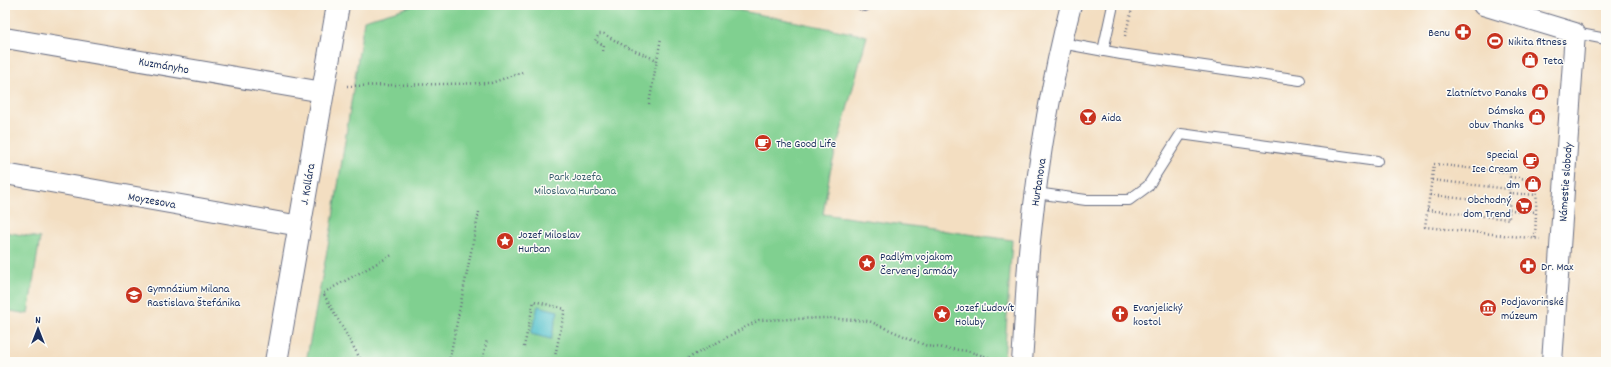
<svg xmlns="http://www.w3.org/2000/svg" width="1611" height="367" font-family="Dekko,sans-serif">
	<style>
		.green { fill: #80d090; stroke: #4e8077 }
		.water { fill: #53c1cb; stroke: #377894 }
		.lines { fill: none; stroke-linecap: round; stroke-linejoin: round }
		.service-casing { stroke: #676c81; stroke-width: 12 }
		.minor-casing { stroke: #676c81; stroke-width: 22 }
		.secondary-casing { stroke: #676c81; stroke-width: 24 }
		.path { stroke: #676c81; stroke-width: 2.5; stroke-dasharray: 1 3; stroke-linecap: butt }
		.service { stroke: #fff; stroke-width: 10 }
		.minor { stroke: #fff; stroke-width: 20 }
		.secondary { stroke: #fff; stroke-width: 22 }
		.labels { text-anchor: middle; stroke-width: 3; stroke-linejoin: round; paint-order: stroke }
		.poi-label { font-size: 12px; fill: #1b2f5e; stroke: #fdfcf7; text-anchor: start }
		.street-label { font-size: 12px; fill: #1b2f5e; stroke: #fdfcf7 }
		.park-label { font-size: 12px; fill: #395f6d; stroke: #fdfcf7 }
	</style>
	<rect width="100%" height="100%" fill="#fdfcf7"/>
	<filter id="ink" filterUnits="userSpaceOnUse"><feTurbulence type="fractalNoise" baseFrequency=".025" numOctaves="2"/><feDisplacementMap in="SourceGraphic" scale="8" xChannelSelector="R" yChannelSelector="G"/><feConvolveMatrix kernelMatrix="1 2 1 2 8 2 1 2 1" color-interpolation-filters="sRGB"/></filter>
	<filter id="wash" filterUnits="userSpaceOnUse"><feTurbulence type="fractalNoise" baseFrequency=".012" numOctaves="4" result="noise"/><feDisplacementMap in="SourceGraphic" scale="16" xChannelSelector="R" yChannelSelector="G"/><feGaussianBlur stdDeviation="0.9" result="paint"/><feColorMatrix in="noise" values="0 0 0 0 0 0 0 0 0 0 0 0 0 0 0 0 0 1.4 0 .05"/><feComposite in="paint" operator="in"/></filter>
	<g filter="url(#wash)">
		<rect width="100%" height="100%" fill="#f3dec1"/>
		<g class="green">
			<path d="M 416,5 L 712,5 L 867,36 L 830,172 L 823,214 L 1012,240 L 1004,362 L 306,362 L 332,224 L 364,20 Z"/>
			<path d="M 5,232 L 40,238 L 28,314 L 5,310 Z"/>
		</g>
		<path class="water" d="M 538,306 L 558,311 L 551,339 L 531,334 Z"/>
	</g>
	<g filter="url(#ink)">
		<g class="lines">
			<g class="service-casing">
				<g id="service">
					<path d="M 862,5 L 865,6"/>
					<path d="M 1575,33 L 1606,39"/>
					<path d="M 1061,43 L 1121,54 L 1300,80"/>
					<path d="M 1103,51 L 1113,5"/>
					<path d="M 1036,193 L 1086,200 L 1129,200 L 1148,186 L 1181,134 L 1377,161"/>
				</g>
			</g>
			<g class="minor-casing">
				<g id="minor">
					<path d="M 1483,5 L 1575,33 L 1552,362"/>
					<path d="M 5,38 L 323,92"/>
					<path d="M 5,174 L 300,226"/>
					<path d="M 1022,362 C 1025,322 1026,281 1030,241 C 1038,163 1051,81 1071,5"/>
				</g>
			</g>
			<g class="secondary-casing">
				<path id="secondary" d="M 276,362 L 338,5"/>
			</g>
			<g class="path">
				<path d="M 1125,36 L 1133,5"/>
				<path d="M 603,51 L 604,46 L 595,41 L 599,34 L 604,34 L 628,48 L 657,60"/>
				<path d="M 347,86 L 491,83 L 523,72"/>
				<path d="M 649,104 L 661,38"/>
				<path d="M 1510,177 L 1537,180 L 1536,212"/>
				<path d="M 1432,180 L 1509,189"/>
				<path d="M 1509,193 L 1536,195"/>
				<path d="M 1430,195 L 1509,204"/>
				<path d="M 1427,210 L 1509,219 L 1510,173 L 1434,164 L 1425,227 L 1540,239"/>
				<path d="M 1509,210 L 1536,212 L 1535,239"/>
				<path d="M 524,347 L 534,301 L 565,309 L 555,356"/>
				<path d="M 362,362 L 323,293 L 392,255"/>
				<path d="M 449,362 L 479,212"/>
				<path d="M 482,362 L 487,339"/>
				<path d="M 681,362 L 759,320 L 826,318 L 869,321 L 927,346 L 967,351 L 1001,361"/>
				<path d="M 974,362 L 975,354"/>
			</g>
			<use href="#service" class="service"/>
			<use href="#minor" class="minor"/>
			<use href="#secondary" class="secondary"/>
		</g>
	</g>
	<defs>
		<g id="pharmacy-disc" transform="scale(0.9)"><circle r="9.5" fill="#c8321e" stroke="#fdfcf7"/><path d="M-2-6h4v4h4v4h-4v4h-4v-4h-4v-4h4Z" fill="#fff"/></g>
		<g id="stadium-disc" transform="scale(0.9)"><circle r="9.5" fill="#c8321e" stroke="#fdfcf7"/><path d="M0-5a6.5 5 0 1 0 0 10a6.5 5 0 1 0 0-10ZM-3.5-1.8h7v3.6h-7Z" fill="#fff"/></g>
		<g id="shop-disc" transform="scale(0.9)"><circle r="9.5" fill="#c8321e" stroke="#fdfcf7"/><path d="M-5-2.5h2.3a2.7 3.5 0 0 1 5.4 0H5L5.5 6h-11ZM-1.5-2.5h3a1.5 2.3 0 0 0-3 0Z" fill="#fff"/></g>
		<g id="bar-disc" transform="scale(0.9)"><circle r="9.5" fill="#c8321e" stroke="#fdfcf7"/><path d="M-6-5H6L.8 .8V4.5H3.5V6h-7V4.5H-.8V.8Z" fill="#fff"/></g>
		<g id="cafe-disc" transform="scale(0.9)"><circle r="9.5" fill="#c8321e" stroke="#fdfcf7"/><path d="M-5.5-4.5H6V0H3Q3 3.5 0 3.5H-2.5Q-5.5 3.5-5.5 0ZM3-3.2v2h1.7v-2ZM-6 4.5H4V6H-6Z" fill="#fff"/></g>
		<g id="supermarket-disc" transform="scale(0.9)"><circle r="9.5" fill="#c8321e" stroke="#fdfcf7"/><path d="M-6-5.5h2.5l.6 2H6L4.5 2H-2.5L-4.4-4H-6ZM-1.5 3.2a1.3 1.3 0 1 0 .1 0ZM3 3.2a1.3 1.3 0 1 0 .1 0Z" fill="#fff"/></g>
		<g id="sight-disc" transform="scale(0.9)"><circle r="9.5" fill="#c8321e" stroke="#fdfcf7"/><path d="M0-6L1.8-2.2L6-1.7L2.9 1.2L3.7 5.4L0 3.3L-3.7 5.4L-2.9 1.2L-6-1.7L-1.8-2.2Z" fill="#fff"/></g>
		<g id="university-disc" transform="scale(0.9)"><circle r="9.5" fill="#c8321e" stroke="#fdfcf7"/><path d="M0-5L7-2L0 1L-7-2ZM-4 1L0 2.5L4 1V4Q0 6-4 4Z" fill="#fff"/></g>
		<g id="museum-disc" transform="scale(0.9)"><circle r="9.5" fill="#c8321e" stroke="#fdfcf7"/><path d="M0-6L6-3V-2H-6V-3ZM-5-1h2V3h-2ZM-1-1h2V3h-2ZM3-1h2V3H3ZM-6 4H6V6H-6Z" fill="#fff"/></g>
		<g id="church-disc" transform="scale(0.9)"><circle r="9.5" fill="#c8321e" stroke="#fdfcf7"/><path d="M-1.2-6h2.4v3.5h3.3v2.4h-3.3V6h-2.4V-.1h-3.3v-2.4h3.3Z" fill="#fff"/></g>
	</defs>
	<g fill-rule="evenodd">
		<use href="#pharmacy-disc" x="1463" y="32"/>
		<use href="#stadium-disc" x="1495" y="41"/>
		<use href="#shop-disc" x="1530" y="60"/>
		<use href="#shop-disc" x="1540" y="92"/>
		<use href="#bar-disc" x="1088" y="117"/>
		<use href="#shop-disc" x="1537" y="117"/>
		<use href="#cafe-disc" x="763" y="143"/>
		<use href="#cafe-disc" x="1531" y="161"/>
		<use href="#shop-disc" x="1533" y="184"/>
		<use href="#supermarket-disc" x="1524" y="206"/>
		<use href="#sight-disc" x="505" y="241"/>
		<use href="#sight-disc" x="867" y="263"/>
		<use href="#pharmacy-disc" x="1528" y="266"/>
		<use href="#university-disc" x="134" y="295"/>
		<use href="#museum-disc" x="1488" y="308"/>
		<use href="#sight-disc" x="942" y="314"/>
		<use href="#church-disc" x="1120" y="314"/>
	</g>
	<g class="labels">
		<g class="poi-label">
			<text x="1450" y="36" text-anchor="end">Benu</text>
			<text x="1508" y="45">Nikita fitness</text>
			<text x="1543" y="64">Teta</text>
			<text x="1527" y="96" text-anchor="end">Zlatníctvo Panaks</text>
			<text x="1524" y="114" text-anchor="end">Dámska<tspan x="1524" dy="14">obuv Thanks</tspan></text>
			<text x="1101" y="121">Aida</text>
			<text x="776" y="147">The Good Life</text>
			<text x="1518" y="158" text-anchor="end">Special<tspan x="1518" dy="14">Ice Cream</tspan></text>
			<text x="1520" y="188" text-anchor="end">dm</text>
			<text x="1511" y="203" text-anchor="end">Obchodný<tspan x="1511" dy="14">dom Trend</tspan></text>
			<text x="518" y="238">Jozef Miloslav<tspan x="518" dy="14">Hurban</tspan></text>
			<text x="880" y="260">Padlým vojakom<tspan x="880" dy="14">Červenej armády</tspan></text>
			<text x="1541" y="270">Dr. Max</text>
			<text x="147" y="292">Gymnázium Milana<tspan x="147" dy="14">Rastislava Štefánika</tspan></text>
			<text x="1501" y="305">Podjavorinské<tspan x="1501" dy="14">múzeum</tspan></text>
			<text x="955" y="311">Jozef Ľudovít<tspan x="955" dy="14">Holuby</tspan></text>
			<text x="1133" y="311">Evanjelický<tspan x="1133" dy="14">kostol</tspan></text>
		</g>
		<g class="street-label">
			<text transform="translate(164 65) rotate(10)" y="4">Kuzmányho</text>
			<text transform="translate(1038 182) rotate(-81)" y="4">Hurbanova</text>
			<text transform="translate(1565 182) rotate(-86)" y="4">Námestie slobody</text>
			<text transform="translate(307 184) rotate(-80)" y="4">J. Kollára</text>
			<text transform="translate(152 200) rotate(10)" y="4">Moyzesova</text>
		</g>
		<g class="park-label">
			<text x="575" y="180">Park Jozefa<tspan x="575" dy="14">Miloslava Hurbana</tspan></text>
		</g>
	</g>
	<rect width="1611" height="367" fill="none" stroke="#fdfcf7" stroke-width="20"/>
	<g transform="translate(38 329)" stroke="#fdfcf7" stroke-width="3" paint-order="stroke">
	<path d="M0-3L7 15L0 10L-7 15Z" fill="#1b2f5e"/>
	<text y="-6" font-size="11" font-weight="bold" text-anchor="middle" fill="#1b2f5e">N</text>
	</g>
</svg>
